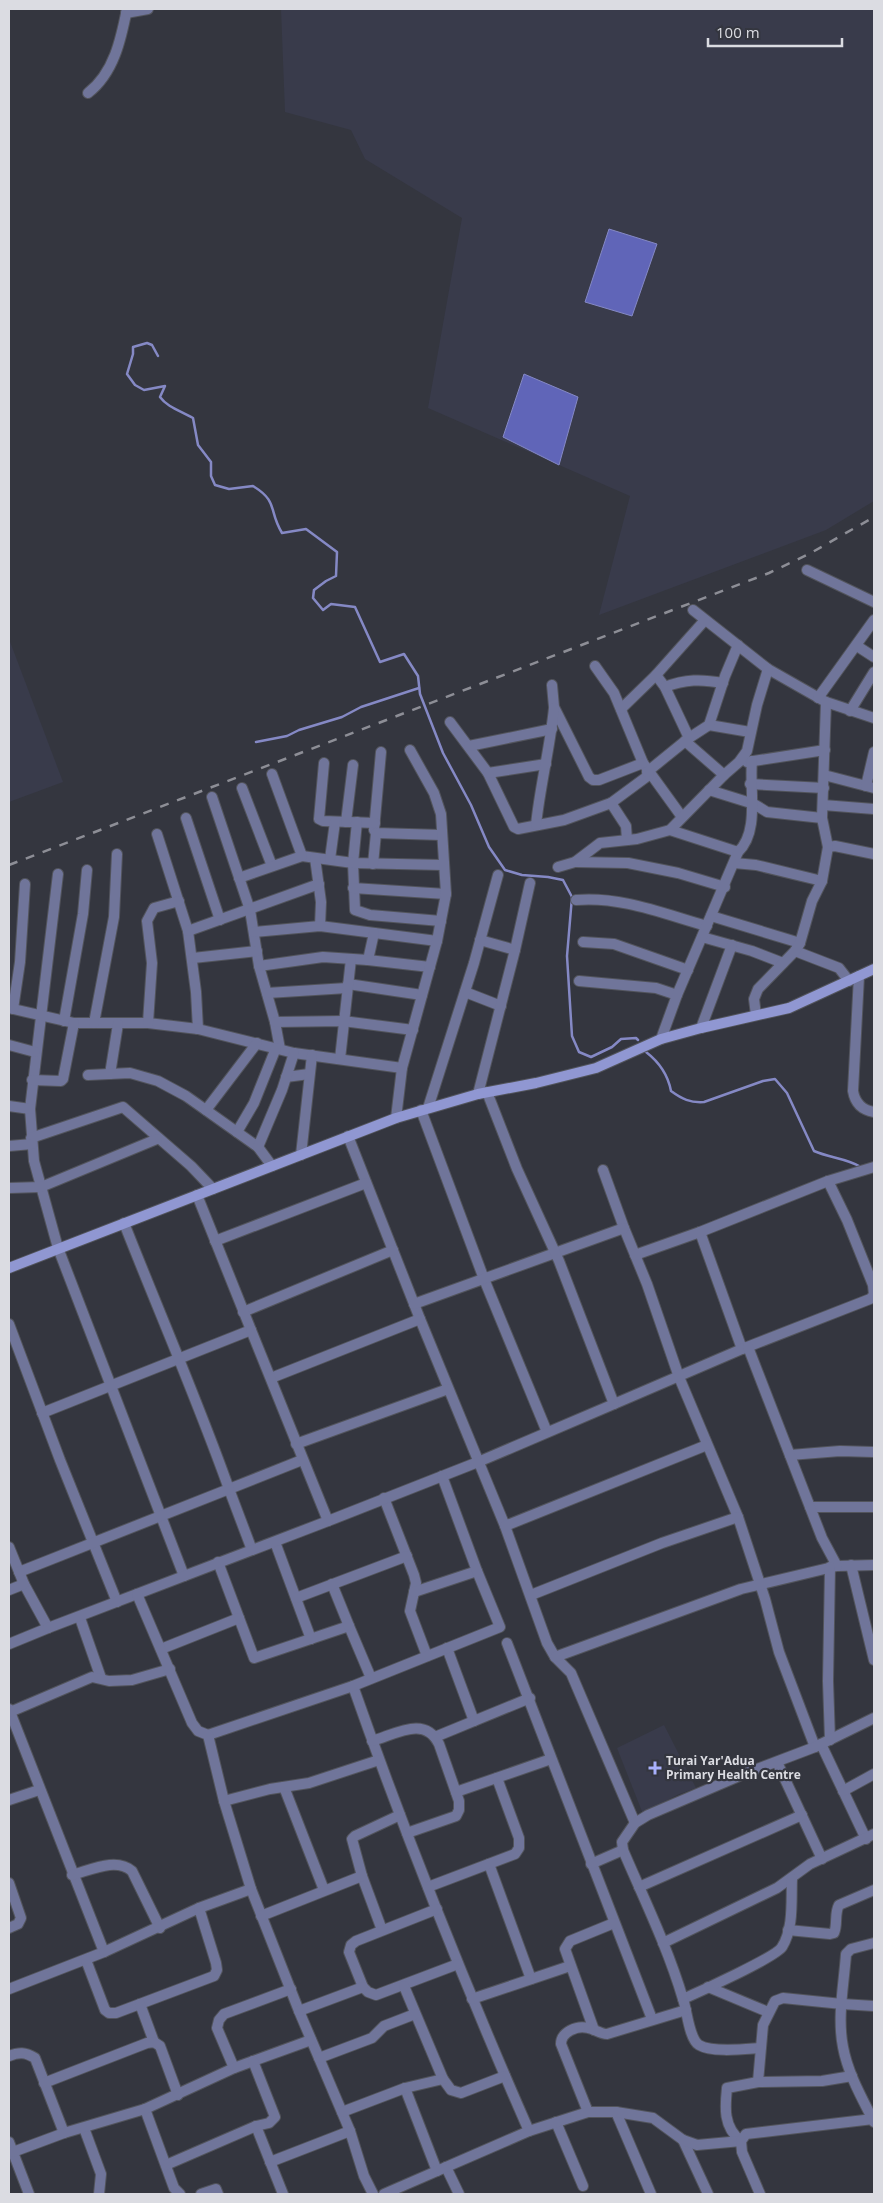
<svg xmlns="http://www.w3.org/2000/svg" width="883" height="2203" font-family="'Open Sans',sans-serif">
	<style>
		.built { fill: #393b4b }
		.water { fill: #6065b8; stroke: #8589c5 }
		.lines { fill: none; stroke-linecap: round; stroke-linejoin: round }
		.stream { stroke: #8589c5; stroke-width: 2.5 }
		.street-casing { stroke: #52545c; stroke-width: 12 }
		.secondary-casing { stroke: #52545c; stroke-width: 12 }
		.street { stroke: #70759a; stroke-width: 10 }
		.secondary { stroke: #9097d2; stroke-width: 10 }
		.rail { stroke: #8d8e96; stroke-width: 2.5; stroke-dasharray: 9 9; stroke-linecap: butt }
		.poi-dot { fill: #a8b0fc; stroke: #34363f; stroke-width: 2 }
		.labels { text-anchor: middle; stroke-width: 4.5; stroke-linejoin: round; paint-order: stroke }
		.poi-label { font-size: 12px; font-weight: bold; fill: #dbdce2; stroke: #34363f; text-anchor: start }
	</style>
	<rect width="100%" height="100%" fill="#34363f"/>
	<g class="built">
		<path d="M 281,9 L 874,9 L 874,501 L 826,530 L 599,615 L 630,496 L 428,408 L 462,218 L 365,159 L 351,130 L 285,112 Z"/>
		<path d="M 9,639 L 63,782 L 9,802 Z"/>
		<path d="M 664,1725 L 696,1788 L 677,1795 L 643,1814 L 617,1748 Z"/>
	</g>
	<g class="water">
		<path d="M 609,229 L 657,244 L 632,316 L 585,302 Z"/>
		<path d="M 524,374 L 578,397 L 559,465 L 503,437 Z"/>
	</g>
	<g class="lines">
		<g class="stream">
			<path d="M 158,356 L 152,345 L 147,343 L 133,347 L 133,354 L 127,374 L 135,385 L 144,390 L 165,386 L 160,397 C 167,407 181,411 193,418 L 198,445 L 211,462 L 211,476 L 215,485 L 229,489 L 253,486 C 279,502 268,510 282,533 L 306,529 L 337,552 L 336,576 L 326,581 L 314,590 L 313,598 L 323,610 L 331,604 L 355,607 L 380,662 L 404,654 L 418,676 L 420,694 L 443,753 L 471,805 L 489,847 L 505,870 L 522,875 L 548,877 L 563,880 L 572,897 L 567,956 L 572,1036 L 579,1052 L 591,1057 L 612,1047 L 621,1039 L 636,1038 L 638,1040"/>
			<path d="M 256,742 L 287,736 L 299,730 L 342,717 L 361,707 L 419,688"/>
			<path d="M 646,1052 C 659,1062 668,1075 671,1091 C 682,1099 690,1103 704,1102 L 763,1081 L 775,1079 L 787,1093 L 814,1151 C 830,1158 846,1158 861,1167"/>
		</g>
		<g class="street-casing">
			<g id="street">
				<path d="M 126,13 L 148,9"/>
				<path d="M 88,93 C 114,73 121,39 127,9"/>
				<path d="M 807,570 L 874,602"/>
				<path d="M 693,610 L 768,669 L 826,702 L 874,718"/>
				<path d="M 857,646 L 874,657"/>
				<path d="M 595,666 L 614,693 L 643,763 L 682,817"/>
				<path d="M 656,675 L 665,687 L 689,738"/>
				<path d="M 552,685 L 554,707 L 589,777 L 593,780 L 599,780 L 643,763"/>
				<path d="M 665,687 C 685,679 702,679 723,683"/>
				<path d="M 818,698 L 874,620"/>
				<path d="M 621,709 L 656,675 L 705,620"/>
				<path d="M 850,711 L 874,672"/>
				<path d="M 450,722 L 488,773 L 514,827 L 518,829 L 564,820 L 611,803 L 649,775"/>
				<path d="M 709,725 L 750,732"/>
				<path d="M 685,741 L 724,775"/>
				<path d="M 469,746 L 552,729"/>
				<path d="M 381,752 L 374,830 L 376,833 L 442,835"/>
				<path d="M 747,762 L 825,750"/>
				<path d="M 324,763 L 319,819 L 323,821 L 375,823"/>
				<path d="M 647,772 L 689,738 L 709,725 L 725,676 L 738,645"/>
				<path d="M 488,773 L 546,764"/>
				<path d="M 824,775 L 874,788"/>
				<path d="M 750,784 L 824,788"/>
				<path d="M 866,786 L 874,752"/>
				<path d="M 242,788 L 272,866"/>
				<path d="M 709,790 L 754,804 L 767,812 L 822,818"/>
				<path d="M 212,797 L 250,910 L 259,966 L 275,1022 L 280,1049"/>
				<path d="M 611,803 L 626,826 L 627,840"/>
				<path d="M 823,805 L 874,809"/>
				<path d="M 186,818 L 220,920"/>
				<path d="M 346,822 L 353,765"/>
				<path d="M 357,822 L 353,863 L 355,910 L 370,915 L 441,921"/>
				<path d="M 536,825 C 540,786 550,748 554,708"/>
				<path d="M 670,830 L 738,852"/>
				<path d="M 157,834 L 188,931 L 196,992 L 198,1029"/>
				<path d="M 828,847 L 835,846 L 874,854"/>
				<path d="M 302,856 L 353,863 L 443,865"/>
				<path d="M 315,858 L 321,902 L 320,926"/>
				<path d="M 330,859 L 335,822"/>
				<path d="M 575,862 L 628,863 L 678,873 L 725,887"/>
				<path d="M 734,863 L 756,865 L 822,881"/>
				<path d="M 373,864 L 376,833"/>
				<path d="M 558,867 L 575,862 L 600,843 L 637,839 L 670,830 L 724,775 L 739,762 L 747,751 L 757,705 L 768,669"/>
				<path d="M 58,874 L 30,1109 L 34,1161 L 58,1248 L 184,1576"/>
				<path d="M 239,878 L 302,856 L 272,774"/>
				<path d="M 353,888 L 446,894"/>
				<path d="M 576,900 C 621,896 664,914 707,926"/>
				<path d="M 711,916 L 800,943"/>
				<path d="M 188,931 L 319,884"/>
				<path d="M 254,932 L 320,926 L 437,941"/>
				<path d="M 702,937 L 752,951 L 783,963"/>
				<path d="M 480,940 L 515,950"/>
				<path d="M 583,942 L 614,944 L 688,970"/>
				<path d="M 795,951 L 839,968 L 849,981"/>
				<path d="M 193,958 L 257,951"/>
				<path d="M 368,960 L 374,933"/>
				<path d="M 259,966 L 323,957 L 368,960 L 430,967"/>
				<path d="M 859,976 L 853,1091 C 855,1103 862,1110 874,1112"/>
				<path d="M 579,981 L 656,988 L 677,995"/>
				<path d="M 348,984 L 422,995"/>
				<path d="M 465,992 L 501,1006"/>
				<path d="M 267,993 L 347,988"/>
				<path d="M 9,1008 L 74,1023 L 148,1023 L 198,1029 L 294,1053 L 402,1068"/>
				<path d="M 13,1009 L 20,962 L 25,884"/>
				<path d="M 756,1015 L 754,999 L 758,989 L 795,951 L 800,943 L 812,901 L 822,881 L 828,847 L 822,818 L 826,702"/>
				<path d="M 64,1021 L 83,914 L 87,870"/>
				<path d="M 275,1022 L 343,1021 L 413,1030"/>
				<path d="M 94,1023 L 114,917 L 117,854"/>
				<path d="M 148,1023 L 152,963 L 147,921 L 154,908 L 179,901"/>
				<path d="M 701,1028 L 732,945"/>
				<path d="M 661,1039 L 677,995 L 738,852 C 760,832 749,788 752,761"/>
				<path d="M 9,1045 L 35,1052"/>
				<path d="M 340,1059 L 351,959"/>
				<path d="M 110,1074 L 118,1024"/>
				<path d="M 88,1075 L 130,1073 L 158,1081 L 186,1096 L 258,1147 L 272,1166"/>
				<path d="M 286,1077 L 309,1074"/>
				<path d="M 32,1080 L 61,1081 L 63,1079 L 74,1023"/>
				<path d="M 478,1094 L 515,950 L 530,883"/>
				<path d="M 9,1106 L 30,1109"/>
				<path d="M 428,1108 L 474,963 L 498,875"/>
				<path d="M 206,1110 L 257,1043"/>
				<path d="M 421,1110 L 484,1279 L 547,1432"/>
				<path d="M 396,1118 L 402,1068 L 437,941 L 446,894 L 441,814 L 434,793 L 410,750"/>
				<path d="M 237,1132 L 254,1103 L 276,1048"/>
				<path d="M 348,1136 L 420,1319 L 505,1526 L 547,1643 L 555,1657 L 571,1673 L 635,1823"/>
				<path d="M 31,1138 L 123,1107 L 191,1166 L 213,1189"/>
				<path d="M 9,1146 L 32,1144"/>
				<path d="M 258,1147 L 282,1090 L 294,1053"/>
				<path d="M 301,1155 L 312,1055"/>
				<path d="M 603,1170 L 624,1228 L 647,1284 L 679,1377 L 738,1517 L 765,1599 L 779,1652 L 815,1747"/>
				<path d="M 9,1188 L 41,1187 L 157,1139"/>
				<path d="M 700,1232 L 742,1349"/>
				<path d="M 215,1241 L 366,1183"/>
				<path d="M 635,1255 L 700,1232 L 828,1181 L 874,1167"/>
				<path d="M 414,1304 L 624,1228"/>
				<path d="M 243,1312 L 393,1250"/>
				<path d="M 9,1324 L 60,1460 L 117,1602"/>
				<path d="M 271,1378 L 420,1319"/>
				<path d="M 614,1404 L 742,1349 L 870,1299 L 874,1295 L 873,1285 L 847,1220 L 828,1181"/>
				<path d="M 42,1413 L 251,1330 L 197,1195"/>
				<path d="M 296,1444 L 448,1389"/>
				<path d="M 790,1455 L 840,1451 L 874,1452"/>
				<path d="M 384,1498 L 414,1575 L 416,1583 L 410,1611 L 427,1656"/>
				<path d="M 810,1507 L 874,1507"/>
				<path d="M 328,1521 L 478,1462 L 614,1404 L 559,1261 L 517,1169 L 487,1092"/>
				<path d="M 505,1526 L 707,1445"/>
				<path d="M 275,1542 L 311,1639"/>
				<path d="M 9,1547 L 24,1584 L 48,1628 L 9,1644"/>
				<path d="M 252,1550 L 229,1489 L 302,1460"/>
				<path d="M 218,1562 L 254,1658 L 349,1626 L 371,1678"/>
				<path d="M 851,1565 L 874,1660"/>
				<path d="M 837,1566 L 874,1565"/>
				<path d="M 19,1572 L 229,1489 C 197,1399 159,1312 124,1223"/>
				<path d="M 332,1584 L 349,1626"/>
				<path d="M 9,1590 L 24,1584"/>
				<path d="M 414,1592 L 477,1571"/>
				<path d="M 531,1595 L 662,1543 L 738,1517"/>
				<path d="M 296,1598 L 407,1556"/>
				<path d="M 80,1618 L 101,1678"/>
				<path d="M 48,1628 L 328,1521 L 251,1330"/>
				<path d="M 507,1643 L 652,2019"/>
				<path d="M 447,1648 L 474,1721"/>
				<path d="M 161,1649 L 239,1618"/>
				<path d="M 555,1657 L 741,1589 L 837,1566 L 822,1538 L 748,1347"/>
				<path d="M 353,1686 C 406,1837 465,1985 529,2131"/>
				<path d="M 9,1709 L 104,1952 L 9,1989"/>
				<path d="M 10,1712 L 92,1677 L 109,1681 L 132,1680 L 170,1669"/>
				<path d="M 208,1735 L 353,1686 L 500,1627 L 477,1571 L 442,1476"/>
				<path d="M 435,1737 L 530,1698"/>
				<path d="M 830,1740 L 828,1681 L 830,1567"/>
				<path d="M 372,1741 C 396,1734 425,1715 439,1744 L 459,1801 L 459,1810 L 456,1816 L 407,1833"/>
				<path d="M 821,1744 L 866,1839"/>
				<path d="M 777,1762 L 822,1859"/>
				<path d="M 284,1787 L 324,1890"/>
				<path d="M 843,1791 L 874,1774"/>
				<path d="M 456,1792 L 551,1759"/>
				<path d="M 9,1800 L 39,1790"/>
				<path d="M 224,1801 L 270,1789 L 309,1783 L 379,1760"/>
				<path d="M 489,1864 L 531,1979"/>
				<path d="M 591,1864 L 623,1850"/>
				<path d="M 72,1875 C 91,1870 116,1857 132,1871 L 160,1928"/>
				<path d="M 362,1876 L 382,1930"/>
				<path d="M 9,1883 L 21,1918 L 18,1924 L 9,1928"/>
				<path d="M 428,1887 L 515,1854 L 519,1848 L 519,1838 L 497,1778"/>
				<path d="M 639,1887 L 802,1815"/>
				<path d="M 251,1889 L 299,2011 L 350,2131 L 364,2176 L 373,2194"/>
				<path d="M 437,1909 L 356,1941 L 351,1945 L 349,1952 L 363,1987 L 368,1992 L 376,1995 L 458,1964"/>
				<path d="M 261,1916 L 362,1876 L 352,1839 L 355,1836 L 400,1815"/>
				<path d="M 788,1930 L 830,1934 L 834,1933 C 838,1924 834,1914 839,1905 L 874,1890"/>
				<path d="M 663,1943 L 777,1888 L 810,1864 L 874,1834"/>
				<path d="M 874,1943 L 851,1949 L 846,1954 C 844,1984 837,2017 843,2047 C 848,2074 862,2098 874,2122"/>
				<path d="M 104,1952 L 199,1908 L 251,1889 L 224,1801 L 208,1735 L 198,1731 L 192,1723 L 137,1594"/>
				<path d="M 86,1960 L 105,2010 L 109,2013 L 116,2013 L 214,1976 L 217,1970 L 216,1963 L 199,1908"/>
				<path d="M 404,1986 L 443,2079 L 451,2090 L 461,2093 L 505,2076"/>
				<path d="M 708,1987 L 768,2012"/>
				<path d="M 472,1999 L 570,1966"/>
				<path d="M 683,1999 C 699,1992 776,1957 782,1947 C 794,1928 791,1900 792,1879"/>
				<path d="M 140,2004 L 154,2042"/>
				<path d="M 299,2011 L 363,1987"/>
				<path d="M 594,2030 L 565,1949 L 570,1941 L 614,1923"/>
				<path d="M 760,2048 C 745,2049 712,2053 699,2045 C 689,2039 687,2010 683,1999 C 668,1948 644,1899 623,1850 L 622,1842 L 635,1823 L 648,1815 L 744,1774 L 815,1747 L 874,1718"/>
				<path d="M 9,2056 C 19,2052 25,2052 35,2058 L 64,2133"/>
				<path d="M 319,2058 L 372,2038 L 384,2026 L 415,2014"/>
				<path d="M 234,2068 L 217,2028 L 219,2020 L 224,2014 L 291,1989"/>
				<path d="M 758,2082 L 763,2025 L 775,2001 L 783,1998 L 842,2004 L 874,2006"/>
				<path d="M 44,2083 L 147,2043 L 154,2042 L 160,2046 L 178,2095"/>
				<path d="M 405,2088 L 437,2171"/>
				<path d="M 145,2109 L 174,2188 L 180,2194"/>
				<path d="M 342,2112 L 405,2088 L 443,2079"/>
				<path d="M 588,2112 L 561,2044 C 561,2032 577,2025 588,2028 C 595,2029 600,2034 607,2034 L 686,2010"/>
				<path d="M 616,2112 L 651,2194"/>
				<path d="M 556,2122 L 583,2186"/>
				<path d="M 256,2126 L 283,2194"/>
				<path d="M 84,2128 L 101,2174 L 99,2194"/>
				<path d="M 683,2140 L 708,2194"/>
				<path d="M 741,2141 C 723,2127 725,2107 727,2088 L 758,2082 L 822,2081 L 852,2076"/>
				<path d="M 9,2142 L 29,2194"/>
				<path d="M 13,2152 L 64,2133 L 145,2109 L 234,2068 L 311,2040"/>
				<path d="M 270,2162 L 350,2131"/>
				<path d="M 166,2165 L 256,2126 L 269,2123 L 275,2117 L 253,2061"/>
				<path d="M 446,2167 L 459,2194"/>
				<path d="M 201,2194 L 216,2189 L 218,2194"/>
				<path d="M 384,2194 L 529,2131 L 588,2112 L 616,2112 L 653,2118 L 683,2140 L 697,2145 L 741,2141"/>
				<path d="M 760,2194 L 742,2152 L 741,2141 L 746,2134 L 873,2119"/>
			</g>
		</g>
		<g class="secondary-casing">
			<path id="secondary" d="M 9,1268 L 396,1118 L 478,1094 L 536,1083 L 596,1068 L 661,1039 L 701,1028 L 789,1008 L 874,969"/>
		</g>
		<use href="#street" class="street"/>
		<use href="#secondary" class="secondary"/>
		<path class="rail" d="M 9,865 L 769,573 L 809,554 L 874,517"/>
	</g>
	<path class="poi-dot" d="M652.5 1760.5h5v5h5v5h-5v5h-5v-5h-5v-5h5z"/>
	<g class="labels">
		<g class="poi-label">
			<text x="666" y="1765">Turai Yar'Adua<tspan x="666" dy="14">Primary Health Centre</tspan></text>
		</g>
	</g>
	<rect width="883" height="2203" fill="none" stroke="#dbdce2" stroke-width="20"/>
	<path d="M708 38v8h134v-8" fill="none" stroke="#dbdce2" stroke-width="2.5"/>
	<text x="716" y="38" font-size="15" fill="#dbdce2" stroke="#34363f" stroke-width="4" paint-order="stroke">100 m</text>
</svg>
